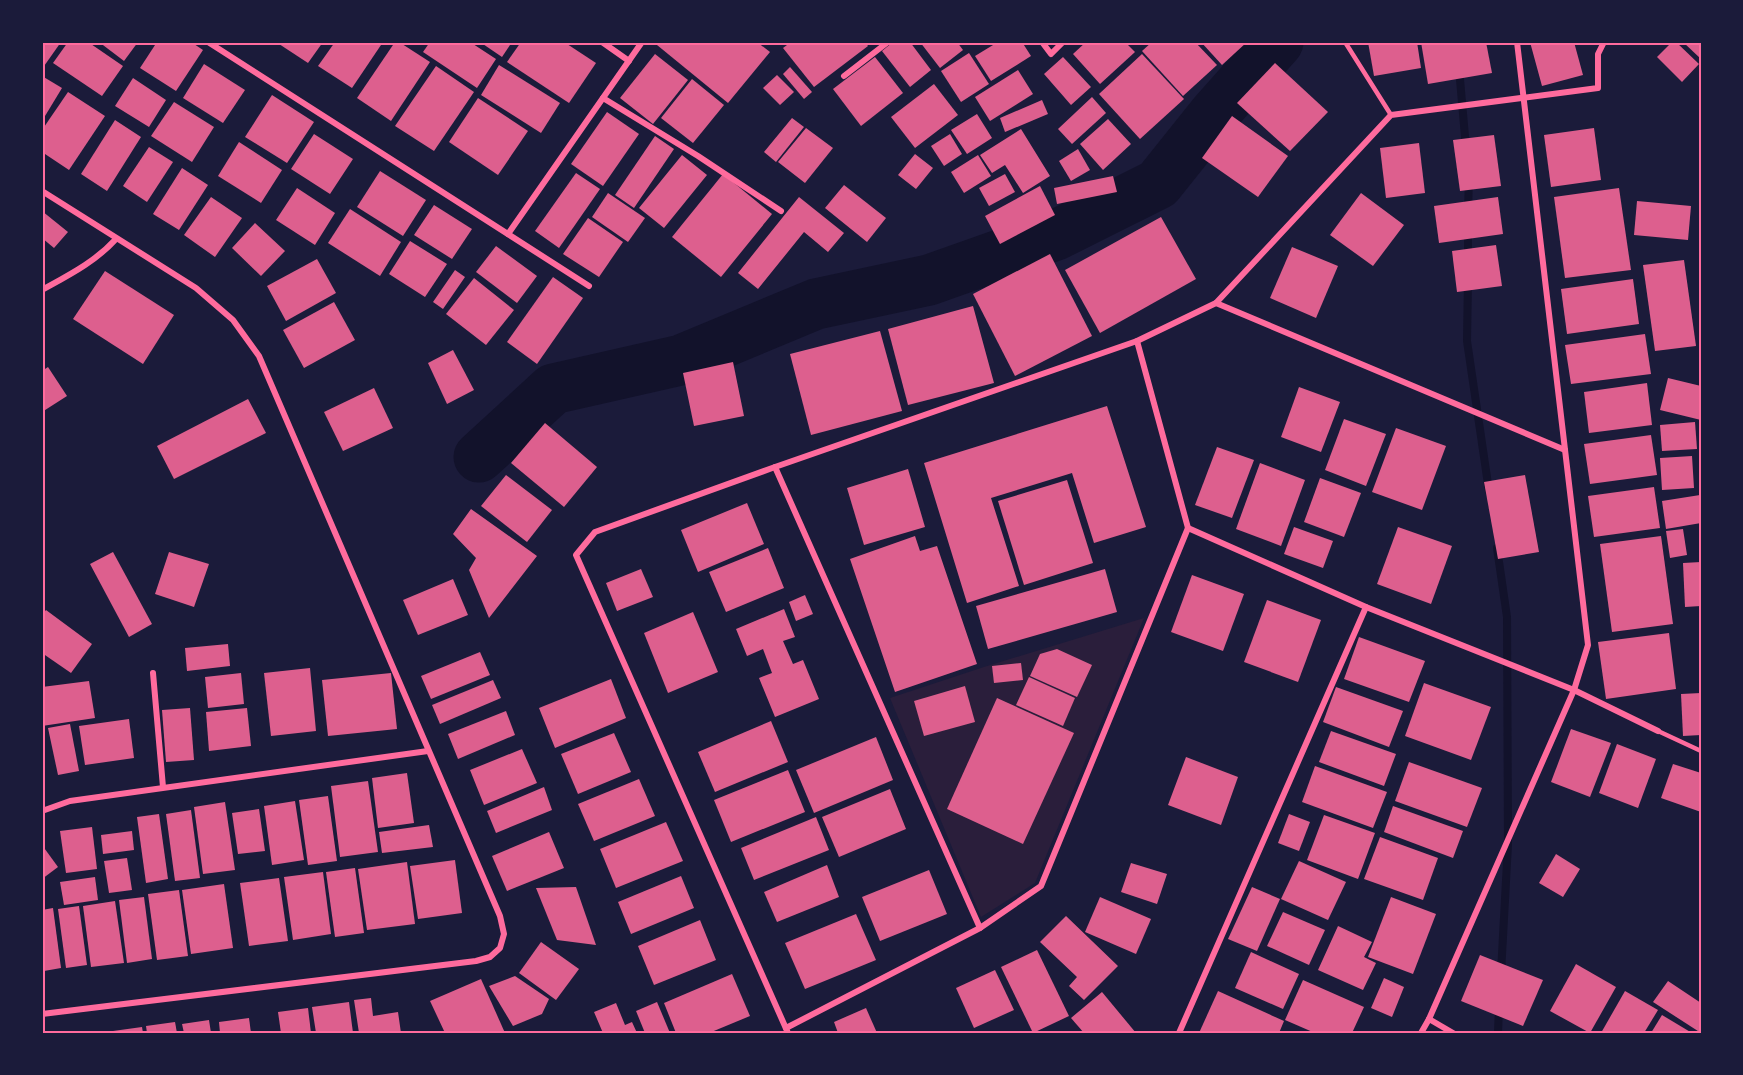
<svg xmlns="http://www.w3.org/2000/svg" width="1743" height="1075" font-family="Barlow,sans-serif">
	<style>
		.green { fill: #2a1e3b }
		.lines { fill: none; stroke-linecap: round; stroke-linejoin: round }
		.stream { stroke: #12122b; stroke-width: 8 }
		.river { stroke: #12122b; stroke-width: 51 }
		.building { fill: #dd5f8e }
		.service { stroke: #ff6b9d; stroke-width: 4.5 }
		.minor { stroke: #ff6b9d; stroke-width: 6 }
		.neatline { fill: none; stroke: #ff6b9d; stroke-width: 2 }
	</style>
	<rect width="100%" height="100%" fill="#1b1b3a"/>
	<path class="green" d="M 1144,618 L 1035,883 L 981,917 L 890,698 L 984,667 Z"/>
	<g class="lines">
		<g class="stream">
			<path d="M 1459,68 L 1466,148"/>
			<path d="M 1468,211 L 1469,178"/>
			<path d="M 1468,259 L 1468,229"/>
			<path d="M 1468,280 L 1467,341 L 1489,491"/>
			<path d="M 1497,548 L 1507,617 L 1508,844 L 1501,973"/>
			<path d="M 1498,1033 L 1499,1006"/>
		</g>
		<path class="river" d="M 479,457 L 553,389 L 681,360 L 816,304 L 929,280 L 1056,235 L 1158,184 L 1214,114 L 1278,42"/>
	</g>
	<g class="building">
		<path d="M 42,42 L 61,42 L 42,69 Z"/>
		<path d="M 68,42 L 88,42 L 123,66 L 102,96 L 53,63 Z"/>
		<path d="M 99,42 L 138,42 L 124,61 Z"/>
		<path d="M 157,42 L 191,42 L 203,50 L 176,91 L 140,68 Z"/>
		<path d="M 276,42 L 323,42 L 308,63 Z"/>
		<path d="M 335,42 L 383,42 L 352,88 L 318,66 Z"/>
		<path d="M 395,42 L 399,42 L 430,62 L 391,121 L 357,98 Z"/>
		<path d="M 430,42 L 470,42 L 496,59 L 477,88 L 423,52 Z"/>
		<path d="M 480,42 L 512,42 L 502,57 Z"/>
		<path d="M 521,42 L 564,42 L 596,63 L 569,103 L 507,62 Z"/>
		<path d="M 660,42 L 757,42 L 770,52 L 728,103 L 657,45 Z"/>
		<path d="M 791,42 L 865,42 L 868,46 L 814,87 L 783,48 Z"/>
		<path d="M 893,42 L 910,42 L 931,70 L 910,87 L 882,51 Z"/>
		<path d="M 920,42 L 957,42 L 963,50 L 940,68 Z"/>
		<path d="M 998,42 L 1022,42 L 1031,56 L 991,81 L 975,56 Z"/>
		<path d="M 1086,42 L 1125,42 L 1135,52 L 1100,84 L 1073,54 Z"/>
		<path d="M 1152,42 L 1195,42 L 1217,65 L 1183,96 L 1142,51 Z"/>
		<path d="M 1201,42 L 1247,42 L 1222,65 Z"/>
		<path d="M 1368,42 L 1417,42 L 1421,68 L 1374,76 Z"/>
		<path d="M 1421,42 L 1486,42 L 1492,73 L 1428,84 Z"/>
		<path d="M 1530,42 L 1574,42 L 1583,75 L 1542,86 Z"/>
		<path d="M 1672,42 L 1676,42 L 1699,64 L 1682,82 L 1657,57 Z"/>
		<path d="M 1683,42 L 1701,42 L 1701,59 Z"/>
		<path d="M 969,53 L 989,84 L 961,102 L 941,71 Z"/>
		<path d="M 655,54 L 688,80 L 653,124 L 620,98 Z"/>
		<path d="M 1142,54 L 1184,99 L 1140,139 L 1099,94 Z"/>
		<path d="M 875,57 L 903,93 L 861,126 L 833,89 Z"/>
		<path d="M 1063,57 L 1091,87 L 1071,105 L 1044,74 Z"/>
		<path d="M 1275,63 L 1328,112 L 1290,151 L 1237,103 Z"/>
		<path d="M 204,64 L 245,90 L 223,123 L 183,98 Z"/>
		<path d="M 499,65 L 560,103 L 541,133 L 481,95 Z"/>
		<path d="M 436,66 L 474,92 L 434,151 L 395,126 Z"/>
		<path d="M 790,67 L 812,92 L 804,99 L 783,74 Z"/>
		<path d="M 1018,70 L 1033,94 L 990,121 L 975,97 Z"/>
		<path d="M 777,75 L 794,92 L 780,105 L 763,88 Z"/>
		<path d="M 42,76 L 62,88 L 42,121 Z"/>
		<path d="M 133,78 L 166,100 L 149,127 L 115,106 Z"/>
		<path d="M 692,79 L 724,105 L 693,143 L 661,118 Z"/>
		<path d="M 934,84 L 958,115 L 915,148 L 891,117 Z"/>
		<path d="M 68,92 L 105,116 L 69,170 L 42,152 L 42,130 Z"/>
		<path d="M 272,95 L 314,122 L 287,163 L 245,137 Z"/>
		<path d="M 1092,97 L 1106,113 L 1072,144 L 1058,129 Z"/>
		<path d="M 478,98 L 528,131 L 498,175 L 449,142 Z"/>
		<path d="M 1042,100 L 1048,114 L 1005,132 L 1000,118 Z"/>
		<path d="M 174,102 L 214,127 L 192,162 L 151,136 Z"/>
		<path d="M 607,112 L 639,134 L 603,186 L 571,164 Z"/>
		<path d="M 977,114 L 992,138 L 967,154 L 951,130 Z"/>
		<path d="M 1232,116 L 1288,156 L 1258,197 L 1202,158 Z"/>
		<path d="M 792,118 L 804,127 L 776,162 L 764,152 Z"/>
		<path d="M 1108,119 L 1131,144 L 1103,170 L 1080,144 Z"/>
		<path d="M 115,120 L 141,137 L 107,191 L 81,174 Z"/>
		<path d="M 806,128 L 833,148 L 805,183 L 778,162 Z"/>
		<path d="M 1594,128 L 1601,180 L 1551,187 L 1544,135 Z"/>
		<path d="M 1021,129 L 1050,176 L 1023,193 L 1005,165 L 992,173 L 980,155 Z"/>
		<path d="M 314,134 L 353,159 L 330,194 L 291,169 Z"/>
		<path d="M 950,134 L 962,154 L 944,166 L 931,146 Z"/>
		<path d="M 1494,135 L 1501,186 L 1460,191 L 1453,140 Z"/>
		<path d="M 655,136 L 674,149 L 634,208 L 615,195 Z"/>
		<path d="M 239,142 L 282,170 L 261,203 L 218,176 Z"/>
		<path d="M 1419,143 L 1425,193 L 1386,198 L 1380,148 Z"/>
		<path d="M 149,147 L 173,162 L 147,202 L 123,186 Z"/>
		<path d="M 1078,149 L 1090,170 L 1071,181 L 1059,161 Z"/>
		<path d="M 915,154 L 933,168 L 916,189 L 898,175 Z"/>
		<path d="M 682,155 L 707,175 L 664,228 L 639,208 Z"/>
		<path d="M 978,155 L 991,176 L 964,193 L 951,172 Z"/>
		<path d="M 182,168 L 208,185 L 179,230 L 153,214 Z"/>
		<path d="M 380,171 L 426,200 L 403,236 L 357,207 Z"/>
		<path d="M 576,173 L 600,189 L 559,248 L 535,231 Z"/>
		<path d="M 723,174 L 772,214 L 721,277 L 672,237 Z"/>
		<path d="M 1005,174 L 1015,192 L 989,206 L 979,188 Z"/>
		<path d="M 1113,176 L 1117,192 L 1057,204 L 1054,188 Z"/>
		<path d="M 844,185 L 886,218 L 867,242 L 825,208 Z"/>
		<path d="M 1040,186 L 1055,215 L 1000,244 L 985,216 Z"/>
		<path d="M 297,188 L 335,213 L 315,245 L 276,220 Z"/>
		<path d="M 1619,188 L 1631,270 L 1565,278 L 1554,197 Z"/>
		<path d="M 608,193 L 645,218 L 628,242 L 592,217 Z"/>
		<path d="M 1361,193 L 1404,225 L 1373,266 L 1330,235 Z"/>
		<path d="M 211,197 L 242,218 L 215,257 L 184,235 Z"/>
		<path d="M 799,197 L 844,233 L 828,252 L 804,232 L 758,289 L 738,273 Z"/>
		<path d="M 1498,197 L 1503,234 L 1439,243 L 1434,206 Z"/>
		<path d="M 1637,201 L 1691,206 L 1688,240 L 1634,235 Z"/>
		<path d="M 434,205 L 472,229 L 452,259 L 414,235 Z"/>
		<path d="M 350,209 L 401,242 L 380,276 L 328,243 Z"/>
		<path d="M 42,211 L 68,232 L 54,248 L 42,238 Z"/>
		<path d="M 1161,217 L 1196,279 L 1100,333 L 1065,270 Z"/>
		<path d="M 588,218 L 623,242 L 599,277 L 563,254 Z"/>
		<path d="M 255,223 L 285,251 L 261,276 L 232,248 Z"/>
		<path d="M 410,241 L 447,264 L 425,297 L 389,274 Z"/>
		<path d="M 1496,245 L 1502,286 L 1457,292 L 1452,251 Z"/>
		<path d="M 496,246 L 537,276 L 517,303 L 476,272 Z"/>
		<path d="M 1292,247 L 1338,266 L 1316,318 L 1270,298 Z"/>
		<path d="M 1050,254 L 1092,336 L 1015,376 L 973,294 Z"/>
		<path d="M 317,259 L 336,293 L 286,321 L 267,286 Z"/>
		<path d="M 1684,260 L 1696,346 L 1655,351 L 1643,265 Z"/>
		<path d="M 455,270 L 465,277 L 443,309 L 433,302 Z"/>
		<path d="M 105,271 L 174,315 L 143,364 L 73,319 Z"/>
		<path d="M 553,277 L 583,298 L 537,364 L 507,342 Z"/>
		<path d="M 474,278 L 514,310 L 486,345 L 446,314 Z"/>
		<path d="M 1633,279 L 1639,324 L 1567,334 L 1561,289 Z"/>
		<path d="M 334,302 L 355,340 L 304,368 L 283,330 Z"/>
		<path d="M 973,306 L 994,383 L 908,405 L 888,329 Z"/>
		<path d="M 880,331 L 902,411 L 811,435 L 790,354 Z"/>
		<path d="M 1645,334 L 1651,374 L 1571,384 L 1565,345 Z"/>
		<path d="M 453,350 L 474,390 L 447,404 L 428,363 Z"/>
		<path d="M 733,362 L 744,416 L 694,426 L 683,373 Z"/>
		<path d="M 48,367 L 67,396 L 42,412 L 42,371 Z"/>
		<path d="M 1668,378 L 1701,386 L 1701,420 L 1660,410 Z"/>
		<path d="M 1647,383 L 1652,425 L 1589,433 L 1584,392 Z"/>
		<path d="M 1299,387 L 1340,402 L 1321,452 L 1281,437 Z"/>
		<path d="M 374,388 L 393,428 L 343,451 L 324,412 Z"/>
		<path d="M 248,399 L 266,433 L 174,479 L 157,446 Z"/>
		<path d="M 1107,406 L 1146,527 L 1094,543 L 1072,473 L 991,498 L 1019,586 L 967,603 L 924,463 Z"/>
		<path d="M 1344,419 L 1386,434 L 1366,486 L 1325,470 Z"/>
		<path d="M 1695,422 L 1697,449 L 1662,451 L 1660,425 Z"/>
		<path d="M 545,423 L 597,467 L 564,507 L 511,463 Z"/>
		<path d="M 1396,428 L 1446,446 L 1422,510 L 1372,492 Z"/>
		<path d="M 1651,435 L 1657,475 L 1590,484 L 1584,444 Z"/>
		<path d="M 1217,447 L 1254,460 L 1232,518 L 1195,505 Z"/>
		<path d="M 1692,456 L 1694,488 L 1662,490 L 1660,458 Z"/>
		<path d="M 1260,463 L 1305,480 L 1281,546 L 1236,529 Z"/>
		<path d="M 908,469 L 925,527 L 864,545 L 847,488 Z"/>
		<path d="M 506,475 L 552,510 L 527,542 L 481,506 Z"/>
		<path d="M 1525,475 L 1539,552 L 1498,559 L 1484,482 Z"/>
		<path d="M 1320,478 L 1361,493 L 1344,537 L 1304,522 Z"/>
		<path d="M 1067,480 L 1093,563 L 1024,585 L 998,501 Z"/>
		<path d="M 1654,487 L 1660,528 L 1594,537 L 1588,496 Z"/>
		<path d="M 1700,495 L 1701,523 L 1666,529 L 1662,501 Z"/>
		<path d="M 747,503 L 764,544 L 698,572 L 681,530 Z"/>
		<path d="M 471,509 L 537,556 L 489,618 L 469,570 L 476,558 L 453,534 Z"/>
		<path d="M 1294,527 L 1333,541 L 1323,568 L 1284,554 Z"/>
		<path d="M 1398,527 L 1452,546 L 1431,604 L 1377,584 Z"/>
		<path d="M 1683,529 L 1687,555 L 1670,558 L 1666,531 Z"/>
		<path d="M 915,536 L 920,551 L 937,546 L 977,664 L 895,692 L 850,559 Z"/>
		<path d="M 1661,536 L 1673,624 L 1612,632 L 1600,544 Z"/>
		<path d="M 768,548 L 784,588 L 726,612 L 709,572 Z"/>
		<path d="M 113,552 L 152,624 L 129,637 L 90,564 Z"/>
		<path d="M 169,552 L 209,564 L 194,607 L 155,594 Z"/>
		<path d="M 1701,562 L 1701,606 L 1685,607 L 1683,563 Z"/>
		<path d="M 641,569 L 653,597 L 617,611 L 606,583 Z"/>
		<path d="M 1105,569 L 1117,612 L 988,649 L 976,606 Z"/>
		<path d="M 1192,575 L 1244,594 L 1223,651 L 1171,632 Z"/>
		<path d="M 453,579 L 468,615 L 418,635 L 403,600 Z"/>
		<path d="M 805,595 L 813,614 L 796,621 L 789,602 Z"/>
		<path d="M 1267,600 L 1321,620 L 1298,682 L 1244,662 Z"/>
		<path d="M 784,609 L 795,637 L 783,641 L 793,664 L 803,660 L 819,699 L 775,717 L 759,678 L 772,673 L 763,649 L 747,656 L 736,629 Z"/>
		<path d="M 46,610 L 92,644 L 71,673 L 42,653 L 42,615 Z"/>
		<path d="M 693,612 L 718,672 L 668,693 L 644,633 Z"/>
		<path d="M 1669,633 L 1676,689 L 1606,699 L 1598,642 Z"/>
		<path d="M 1359,637 L 1425,661 L 1409,702 L 1344,679 Z"/>
		<path d="M 228,644 L 230,666 L 187,671 L 185,648 Z"/>
		<path d="M 1057,649 L 1092,665 L 1077,697 L 1030,676 L 1040,654 Z"/>
		<path d="M 480,652 L 490,675 L 431,699 L 421,676 Z"/>
		<path d="M 1021,663 L 1023,680 L 994,683 L 992,666 Z"/>
		<path d="M 310,668 L 316,731 L 271,736 L 264,673 Z"/>
		<path d="M 241,673 L 244,704 L 208,708 L 205,677 Z"/>
		<path d="M 391,673 L 397,729 L 328,736 L 322,680 Z"/>
		<path d="M 1029,677 L 1075,698 L 1063,726 L 1016,705 Z"/>
		<path d="M 611,679 L 626,718 L 555,748 L 539,708 Z"/>
		<path d="M 493,680 L 501,698 L 440,724 L 432,705 Z"/>
		<path d="M 89,681 L 95,718 L 42,726 L 42,687 Z"/>
		<path d="M 1424,683 L 1491,707 L 1471,760 L 1405,736 Z"/>
		<path d="M 965,686 L 975,722 L 924,736 L 914,701 Z"/>
		<path d="M 1336,687 L 1403,711 L 1389,747 L 1323,722 Z"/>
		<path d="M 1701,693 L 1701,735 L 1683,736 L 1681,694 Z"/>
		<path d="M 997,698 L 1074,733 L 1023,844 L 947,809 Z"/>
		<path d="M 190,708 L 194,760 L 166,762 L 162,710 Z"/>
		<path d="M 247,708 L 251,746 L 209,751 L 206,712 Z"/>
		<path d="M 506,711 L 515,735 L 458,759 L 448,734 Z"/>
		<path d="M 129,719 L 134,758 L 85,765 L 79,726 Z"/>
		<path d="M 771,721 L 788,762 L 715,792 L 698,752 Z"/>
		<path d="M 70,724 L 79,771 L 58,775 L 48,728 Z"/>
		<path d="M 1571,729 L 1611,743 L 1590,797 L 1551,782 Z"/>
		<path d="M 1331,731 L 1396,754 L 1384,786 L 1319,762 Z"/>
		<path d="M 614,733 L 631,772 L 578,794 L 561,754 Z"/>
		<path d="M 876,737 L 893,780 L 814,813 L 796,770 Z"/>
		<path d="M 1617,744 L 1656,759 L 1638,808 L 1599,793 Z"/>
		<path d="M 522,749 L 537,783 L 484,805 L 470,770 Z"/>
		<path d="M 1186,757 L 1238,777 L 1221,825 L 1168,805 Z"/>
		<path d="M 1409,762 L 1482,788 L 1467,827 L 1395,801 Z"/>
		<path d="M 1673,764 L 1701,773 L 1701,812 L 1661,798 Z"/>
		<path d="M 1315,766 L 1387,792 L 1373,828 L 1302,802 Z"/>
		<path d="M 788,770 L 805,812 L 731,842 L 714,800 Z"/>
		<path d="M 407,773 L 414,823 L 378,828 L 372,778 Z"/>
		<path d="M 639,779 L 655,816 L 594,841 L 578,804 Z"/>
		<path d="M 368,781 L 378,852 L 340,857 L 331,786 Z"/>
		<path d="M 544,787 L 552,810 L 496,833 L 487,811 Z"/>
		<path d="M 890,789 L 906,829 L 839,857 L 822,817 Z"/>
		<path d="M 328,796 L 337,861 L 308,865 L 299,800 Z"/>
		<path d="M 295,801 L 304,860 L 272,865 L 264,806 Z"/>
		<path d="M 225,802 L 235,870 L 203,874 L 194,807 Z"/>
		<path d="M 1393,806 L 1463,831 L 1453,858 L 1384,832 Z"/>
		<path d="M 259,809 L 265,851 L 238,854 L 232,813 Z"/>
		<path d="M 191,810 L 200,878 L 175,881 L 166,814 Z"/>
		<path d="M 159,814 L 168,879 L 146,883 L 137,817 Z"/>
		<path d="M 1289,814 L 1310,822 L 1299,851 L 1278,843 Z"/>
		<path d="M 1324,815 L 1375,833 L 1358,879 L 1307,860 Z"/>
		<path d="M 816,817 L 829,850 L 754,880 L 741,848 Z"/>
		<path d="M 666,822 L 683,861 L 616,888 L 600,849 Z"/>
		<path d="M 429,825 L 433,847 L 382,853 L 379,832 Z"/>
		<path d="M 92,827 L 97,869 L 66,873 L 60,831 Z"/>
		<path d="M 132,831 L 134,850 L 103,854 L 101,835 Z"/>
		<path d="M 549,832 L 564,868 L 507,891 L 492,856 Z"/>
		<path d="M 1380,837 L 1438,858 L 1423,900 L 1364,879 Z"/>
		<path d="M 42,845 L 58,867 L 42,879 Z"/>
		<path d="M 1556,854 L 1580,869 L 1563,897 L 1539,883 Z"/>
		<path d="M 127,858 L 132,890 L 109,893 L 104,861 Z"/>
		<path d="M 455,860 L 462,913 L 418,919 L 410,866 Z"/>
		<path d="M 1299,861 L 1346,882 L 1328,920 L 1281,899 Z"/>
		<path d="M 407,862 L 415,924 L 367,930 L 358,869 Z"/>
		<path d="M 1131,863 L 1167,874 L 1157,904 L 1121,892 Z"/>
		<path d="M 827,865 L 839,897 L 777,922 L 764,892 Z"/>
		<path d="M 355,868 L 364,933 L 335,937 L 326,872 Z"/>
		<path d="M 929,870 L 947,914 L 880,941 L 862,897 Z"/>
		<path d="M 323,872 L 331,934 L 293,940 L 284,877 Z"/>
		<path d="M 681,876 L 694,908 L 631,934 L 618,902 Z"/>
		<path d="M 95,877 L 98,900 L 64,905 L 60,882 Z"/>
		<path d="M 279,878 L 288,941 L 249,946 L 240,883 Z"/>
		<path d="M 224,884 L 233,948 L 191,954 L 182,890 Z"/>
		<path d="M 576,887 L 596,945 L 557,940 L 536,888 Z"/>
		<path d="M 1252,887 L 1280,899 L 1257,951 L 1228,939 Z"/>
		<path d="M 179,890 L 188,956 L 157,960 L 148,894 Z"/>
		<path d="M 144,897 L 152,959 L 127,963 L 119,900 Z"/>
		<path d="M 1100,897 L 1151,919 L 1136,954 L 1085,932 Z"/>
		<path d="M 1391,897 L 1436,914 L 1413,974 L 1368,957 Z"/>
		<path d="M 115,901 L 124,963 L 91,967 L 83,906 Z"/>
		<path d="M 79,906 L 87,965 L 66,968 L 58,909 Z"/>
		<path d="M 53,908 L 61,968 L 44,971 L 42,954 L 42,910 Z"/>
		<path d="M 1283,912 L 1325,930 L 1309,965 L 1267,946 Z"/>
		<path d="M 856,914 L 876,960 L 805,989 L 785,943 Z"/>
		<path d="M 1066,916 L 1118,966 L 1084,1000 L 1069,986 L 1077,977 L 1040,942 Z"/>
		<path d="M 700,920 L 716,960 L 654,985 L 638,946 Z"/>
		<path d="M 1338,926 L 1372,942 L 1364,957 L 1376,963 L 1363,990 L 1318,970 Z"/>
		<path d="M 541,942 L 579,969 L 556,1000 L 519,973 Z"/>
		<path d="M 1037,950 L 1069,1016 L 1033,1033 L 1001,967 Z"/>
		<path d="M 1251,952 L 1299,974 L 1283,1009 L 1235,988 Z"/>
		<path d="M 1480,955 L 1543,980 L 1523,1026 L 1461,1001 Z"/>
		<path d="M 1576,964 L 1616,987 L 1590,1033 L 1550,1011 Z"/>
		<path d="M 995,970 L 1014,1010 L 974,1028 L 956,988 Z"/>
		<path d="M 732,974 L 750,1016 L 709,1033 L 676,1033 L 664,1003 Z"/>
		<path d="M 515,976 L 549,999 L 542,1014 L 513,1026 L 489,986 Z"/>
		<path d="M 1384,978 L 1404,987 L 1392,1017 L 1371,1008 Z"/>
		<path d="M 481,979 L 505,1033 L 445,1033 L 430,1001 Z"/>
		<path d="M 1303,980 L 1364,1007 L 1352,1033 L 1315,1033 L 1285,1020 Z"/>
		<path d="M 1668,981 L 1701,1003 L 1701,1033 L 1653,1002 Z"/>
		<path d="M 1218,991 L 1284,1021 L 1279,1033 L 1199,1033 Z"/>
		<path d="M 1625,991 L 1658,1010 L 1644,1033 L 1601,1033 Z"/>
		<path d="M 1102,992 L 1136,1033 L 1084,1033 L 1071,1018 Z"/>
		<path d="M 371,998 L 373,1016 L 398,1012 L 401,1033 L 359,1033 L 354,1000 Z"/>
		<path d="M 349,1002 L 353,1033 L 316,1033 L 312,1007 Z"/>
		<path d="M 657,1002 L 670,1033 L 645,1033 L 636,1011 Z"/>
		<path d="M 616,1003 L 625,1025 L 632,1022 L 637,1033 L 603,1033 L 594,1012 Z"/>
		<path d="M 308,1008 L 311,1033 L 281,1033 L 278,1012 Z"/>
		<path d="M 866,1008 L 877,1033 L 838,1033 L 834,1022 Z"/>
		<path d="M 1662,1015 L 1692,1033 L 1651,1033 Z"/>
		<path d="M 249,1018 L 251,1033 L 220,1033 L 219,1022 Z"/>
		<path d="M 209,1020 L 211,1033 L 184,1033 L 182,1024 Z"/>
		<path d="M 175,1022 L 177,1033 L 147,1033 L 146,1026 Z"/>
		<path d="M 142,1027 L 143,1033 L 113,1033 L 113,1031 Z"/>
	</g>
	<g class="lines">
		<g class="service">
			<path d="M 1345,42 L 1391,115"/>
			<path d="M 1658,731 L 1701,751"/>
		</g>
		<g class="minor">
			<path d="M 208,42 L 589,286"/>
			<path d="M 602,42 L 629,61"/>
			<path d="M 1042,42 L 1051,54 L 1063,42"/>
			<path d="M 844,76 L 888,42"/>
			<path d="M 603,98 L 698,156 L 781,211"/>
			<path d="M 42,191 L 196,288 L 233,320 L 259,356 L 500,916 L 504,934 L 500,948 L 490,957 L 476,961 L 42,1014"/>
			<path d="M 508,234 L 642,42"/>
			<path d="M 42,290 C 69,275 95,262 116,239"/>
			<path d="M 1216,303 L 1565,450"/>
			<path d="M 1137,341 L 1188,528"/>
			<path d="M 775,467 L 980,928"/>
			<path d="M 1188,528 L 1366,607 L 1574,690 L 1658,731"/>
			<path d="M 153,673 L 163,787"/>
			<path d="M 42,811 L 70,801 L 428,751"/>
			<path d="M 1429,1019 L 1453,1033"/>
			<path d="M 786,1028 L 980,928 L 1041,886 L 1188,528"/>
			<path d="M 788,1033 L 576,555 L 595,532 L 775,467 L 1137,341 L 1216,303 L 1391,115 L 1598,88 L 1598,54 L 1604,42"/>
			<path d="M 1179,1033 L 1366,607"/>
			<path d="M 1421,1033 L 1429,1019 L 1574,690 L 1588,645 L 1517,42"/>
		</g>
	</g>
	<rect width="1743" height="1075" fill="none" stroke="#1b1b3a" stroke-width="87"/>
	<rect x="44" y="44" width="1656" height="988" class="neatline"/>
</svg>
